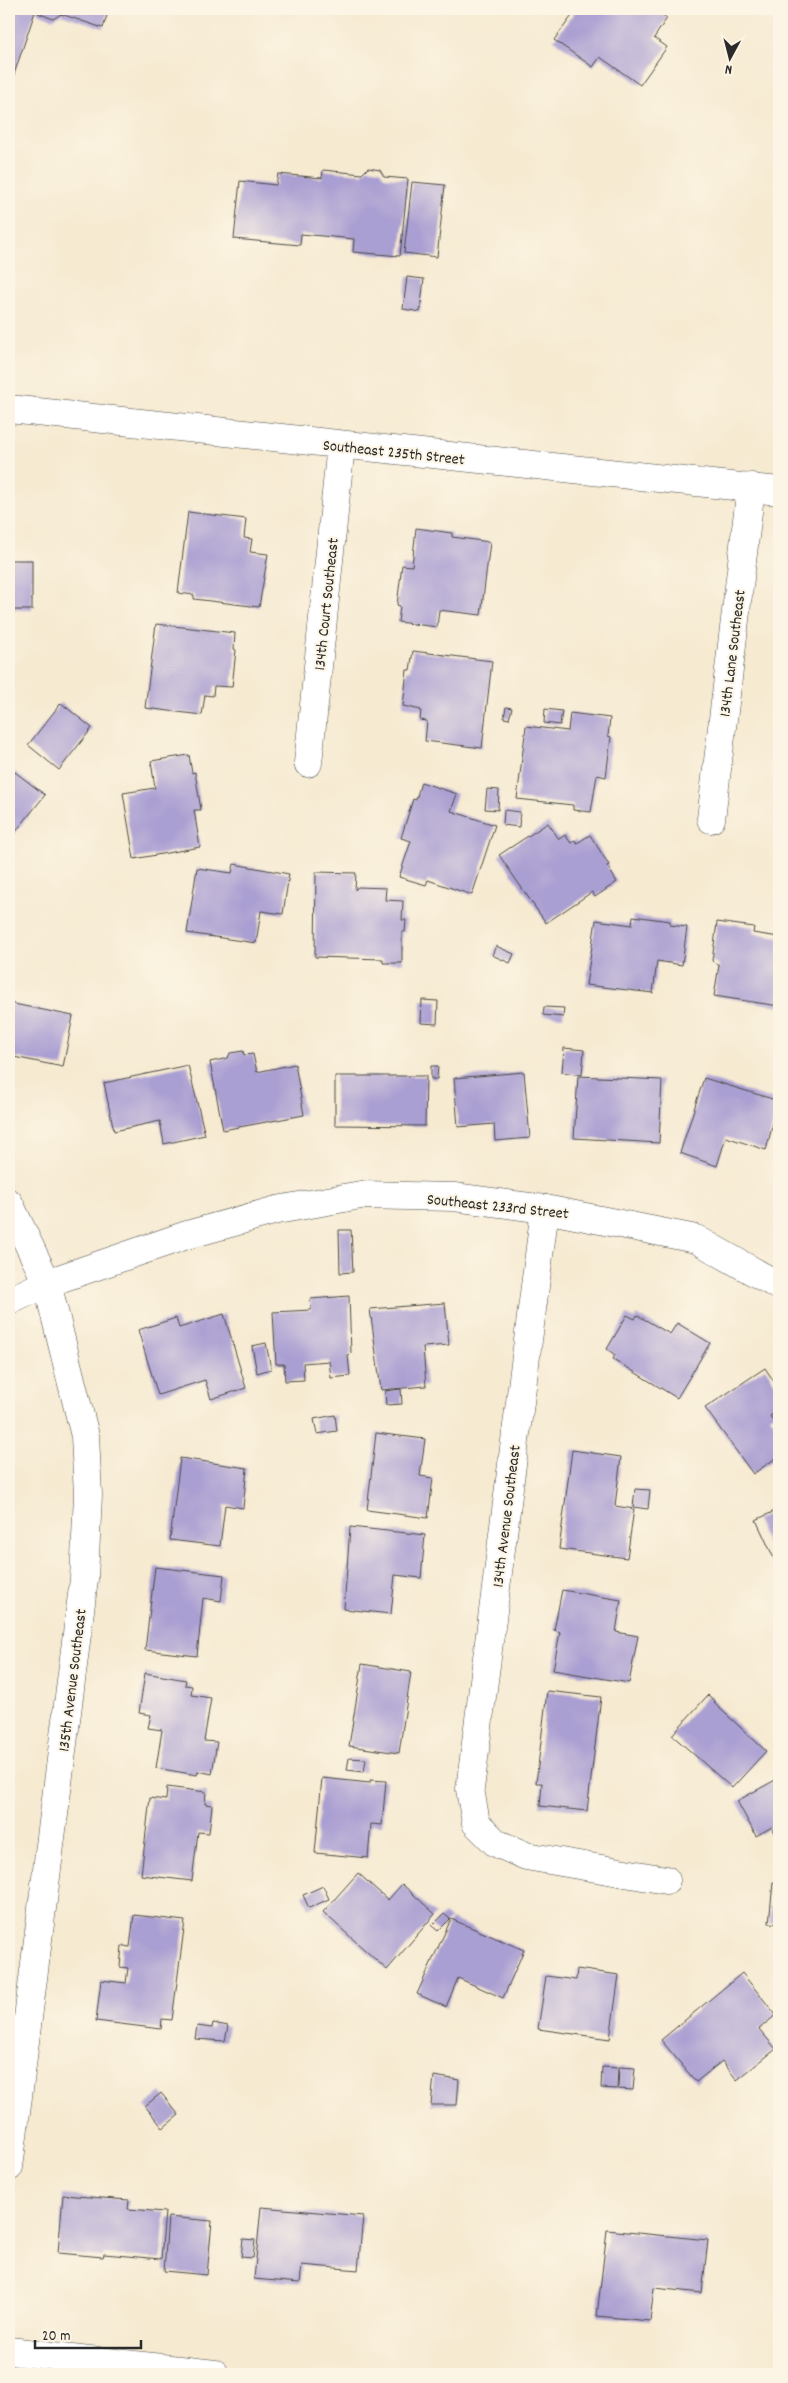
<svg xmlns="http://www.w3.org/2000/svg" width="788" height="2383" font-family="Dekko,sans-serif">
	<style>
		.building { fill: #aa9fd2 }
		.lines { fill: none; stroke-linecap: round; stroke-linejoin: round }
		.minor-casing { stroke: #494844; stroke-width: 29 }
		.minor { stroke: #fff; stroke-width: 28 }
		.labels { text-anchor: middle; stroke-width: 4; stroke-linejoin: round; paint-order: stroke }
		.street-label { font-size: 16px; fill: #2b2b2b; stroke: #fcf5e5 }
	</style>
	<rect width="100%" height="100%" fill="#fcf5e5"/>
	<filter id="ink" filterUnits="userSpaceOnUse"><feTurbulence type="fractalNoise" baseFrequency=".02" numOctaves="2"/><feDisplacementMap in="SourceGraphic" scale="10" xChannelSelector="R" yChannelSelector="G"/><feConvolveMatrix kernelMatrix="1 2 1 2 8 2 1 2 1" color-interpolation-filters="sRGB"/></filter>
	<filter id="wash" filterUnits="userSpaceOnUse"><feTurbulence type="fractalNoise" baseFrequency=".0096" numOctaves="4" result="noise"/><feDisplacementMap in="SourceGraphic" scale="20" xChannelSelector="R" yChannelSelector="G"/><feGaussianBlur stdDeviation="1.12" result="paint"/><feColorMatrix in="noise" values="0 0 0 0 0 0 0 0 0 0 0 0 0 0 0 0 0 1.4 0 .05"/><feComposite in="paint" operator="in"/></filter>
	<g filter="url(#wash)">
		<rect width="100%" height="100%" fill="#f6ead1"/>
		<g id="blocks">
			<g class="building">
				<path d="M 9,9 L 109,9 L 103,28 L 61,14 L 53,19 L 38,13 L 36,9 L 13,77 L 9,75 Z"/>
				<path d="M 577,9 L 654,9 L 667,18 L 654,38 L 667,47 L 640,85 L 600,57 L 593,67 L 554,40 Z"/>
				<path d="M 368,168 L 380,170 L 384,177 L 408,179 L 400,256 L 353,252 L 354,239 L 301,234 L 300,245 L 234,239 L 240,181 L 276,185 L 278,174 L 322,178 L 323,170 L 362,174 Z"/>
				<path d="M 412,182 L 445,185 L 437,257 L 404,253 Z"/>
				<path d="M 407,277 L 424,279 L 420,312 L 403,309 Z"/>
				<path d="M 188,512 L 246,519 L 244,538 L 252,539 L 250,552 L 268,554 L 259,607 L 194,599 L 194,595 L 178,593 Z"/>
				<path d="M 416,528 L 452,533 L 452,537 L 490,542 L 481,615 L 439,610 L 437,627 L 398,622 L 400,606 L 397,605 L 402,565 L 412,566 Z"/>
				<rect x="9" y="560" width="23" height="50"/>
				<path d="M 156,624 L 235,633 L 234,649 L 236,650 L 232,687 L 214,686 L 213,696 L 205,695 L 202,715 L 145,708 Z"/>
				<path d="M 413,651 L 492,661 L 482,748 L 425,741 L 427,721 L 420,720 L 421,710 L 403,706 L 407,670 L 410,670 Z"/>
				<path d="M 61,703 L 92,728 L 59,770 L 28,745 Z"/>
				<path d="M 506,707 L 512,708 L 509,719 L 504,718 Z"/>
				<path d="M 545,709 L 562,711 L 560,725 L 544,723 Z"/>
				<path d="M 570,713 L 610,718 L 608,736 L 611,737 L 606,777 L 597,775 L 591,812 L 573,810 L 573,805 L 517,799 L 526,726 L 568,731 Z"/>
				<path d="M 189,755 L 192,773 L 195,772 L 201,810 L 194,810 L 200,847 L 134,859 L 123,793 L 155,788 L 151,761 Z"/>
				<path d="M 15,772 L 45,795 L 9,840 L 9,780 Z"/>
				<path d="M 421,782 L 457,794 L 451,811 L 495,825 L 472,895 L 428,880 L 426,885 L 399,877 L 411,841 L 401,838 L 413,799 L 416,800 Z"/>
				<path d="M 487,789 L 499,790 L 498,810 L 485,809 Z"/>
				<path d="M 504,810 L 520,812 L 519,827 L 503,825 Z"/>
				<path d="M 548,823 L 559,839 L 565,835 L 571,843 L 575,840 L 577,843 L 590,835 L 609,865 L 607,866 L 617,882 L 595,897 L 592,892 L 546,923 L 499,855 Z"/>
				<path d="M 234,864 L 289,874 L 283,914 L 261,911 L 256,943 L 187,933 L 197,868 L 232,873 Z"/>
				<path d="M 316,872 L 356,873 L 355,890 L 358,887 L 386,888 L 385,900 L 403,901 L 402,920 L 406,920 L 405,932 L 402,932 L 402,963 L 383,963 L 383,959 L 315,957 Z"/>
				<path d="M 633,916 L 670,921 L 670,925 L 687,927 L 682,965 L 657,961 L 653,993 L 586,985 L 596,920 L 632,925 Z"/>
				<path d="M 717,922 L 754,927 L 753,933 L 779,937 L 779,1006 L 714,996 L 719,965 L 712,961 Z"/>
				<path d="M 496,946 L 514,954 L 510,963 L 492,955 Z"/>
				<path d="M 422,1000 L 438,1001 L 437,1024 L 421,1023 Z"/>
				<path d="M 9,1003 L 73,1016 L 63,1067 L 9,1056 Z"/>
				<path d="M 544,1007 L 564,1008 L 563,1017 L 543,1015 Z"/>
				<path d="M 564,1048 L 584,1050 L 582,1075 L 562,1072 Z"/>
				<path d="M 243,1051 L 244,1055 L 253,1054 L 257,1072 L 295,1064 L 304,1115 L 223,1130 L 210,1062 L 228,1058 L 230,1053 Z"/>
				<path d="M 188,1065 L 205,1135 L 164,1144 L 160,1121 L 114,1131 L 104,1083 Z"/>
				<path d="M 431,1066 L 438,1066 L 437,1079 L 431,1079 Z"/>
				<path d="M 524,1072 L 530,1138 L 495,1141 L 494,1124 L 458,1127 L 454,1078 Z"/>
				<path d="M 335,1076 L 426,1076 L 425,1126 L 335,1125 Z"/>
				<path d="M 578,1076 L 662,1080 L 659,1143 L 574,1138 Z"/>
				<path d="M 704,1078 L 779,1101 L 766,1150 L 726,1137 L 717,1166 L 680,1153 Z"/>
				<path d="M 339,1230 L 351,1230 L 353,1272 L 340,1273 Z"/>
				<path d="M 349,1296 L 351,1354 L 348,1355 L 350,1376 L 331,1378 L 329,1361 L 303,1363 L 304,1380 L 285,1381 L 284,1364 L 276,1364 L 273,1312 L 311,1310 L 310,1299 Z"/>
				<path d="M 445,1303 L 449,1345 L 423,1347 L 426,1386 L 381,1390 L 370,1309 Z"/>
				<path d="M 224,1314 L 246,1388 L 211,1399 L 205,1380 L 158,1395 L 138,1330 L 176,1318 L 179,1328 Z"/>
				<path d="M 627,1315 L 635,1319 L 637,1315 L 670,1334 L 677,1323 L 710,1343 L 677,1398 L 613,1359 L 615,1355 L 607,1349 Z"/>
				<path d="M 266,1343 L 271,1369 L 257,1373 L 252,1346 Z"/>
				<path d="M 765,1368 L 779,1389 L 779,1410 L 770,1416 L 779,1430 L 779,1456 L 753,1474 L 705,1408 Z"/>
				<path d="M 401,1389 L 402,1404 L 386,1405 L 385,1391 Z"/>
				<path d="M 335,1415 L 337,1431 L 317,1434 L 314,1419 Z"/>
				<path d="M 376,1433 L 425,1439 L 420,1476 L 433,1478 L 428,1518 L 367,1510 Z"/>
				<path d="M 572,1450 L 621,1457 L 615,1506 L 634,1509 L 627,1558 L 559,1549 Z"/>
				<path d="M 180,1458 L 247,1468 L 243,1508 L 225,1505 L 220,1546 L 170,1540 Z"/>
				<path d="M 635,1489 L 650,1490 L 648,1509 L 633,1507 Z"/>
				<path d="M 779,1509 L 779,1569 L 756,1520 Z"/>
				<path d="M 350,1527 L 425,1535 L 421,1578 L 395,1575 L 391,1614 L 344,1609 Z"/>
				<path d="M 155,1567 L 224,1575 L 221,1601 L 203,1598 L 197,1656 L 145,1650 Z"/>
				<path d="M 562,1590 L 621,1600 L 616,1632 L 638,1636 L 629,1683 L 553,1670 L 560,1632 L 554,1630 Z"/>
				<path d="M 362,1664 L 411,1672 L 399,1753 L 349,1746 Z"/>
				<path d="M 145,1673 L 186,1680 L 185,1685 L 192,1686 L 191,1695 L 211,1698 L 204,1741 L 217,1742 L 212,1774 L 198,1771 L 197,1775 L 156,1768 L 162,1730 L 148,1728 L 151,1715 L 139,1713 Z"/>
				<path d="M 547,1691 L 601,1697 L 587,1811 L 540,1806 L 542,1783 L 536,1783 Z"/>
				<path d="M 708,1695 L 716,1702 L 714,1703 L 766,1751 L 732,1788 L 672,1735 Z"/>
				<path d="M 349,1758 L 366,1759 L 364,1772 L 347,1770 Z"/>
				<path d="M 322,1778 L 370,1783 L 370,1780 L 386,1781 L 382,1825 L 371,1824 L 368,1858 L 315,1853 Z"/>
				<path d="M 779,1778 L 779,1841 L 772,1827 L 756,1836 L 737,1801 Z"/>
				<path d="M 167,1787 L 206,1792 L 205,1804 L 212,1805 L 209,1833 L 198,1832 L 192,1881 L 141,1875 L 150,1798 L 166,1800 Z"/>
				<path d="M 358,1873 L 388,1900 L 402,1884 L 435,1914 L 387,1970 L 323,1912 Z"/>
				<path d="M 773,1883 L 779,1883 L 779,1924 L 769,1923 Z"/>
				<path d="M 323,1886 L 329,1899 L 309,1908 L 303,1895 Z"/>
				<path d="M 444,1914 L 450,1919 L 438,1931 L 432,1926 Z"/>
				<path d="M 134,1915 L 185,1921 L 172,2020 L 162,2019 L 161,2029 L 96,2021 L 101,1980 L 126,1983 L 128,1968 L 120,1967 L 122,1946 L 130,1947 Z"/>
				<path d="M 451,1919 L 524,1950 L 503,1998 L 458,1978 L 446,2007 L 417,1994 Z"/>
				<path d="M 577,1969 L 619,1975 L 610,2039 L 538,2029 L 546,1976 L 576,1980 Z"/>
				<path d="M 742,1973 L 776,2015 L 759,2029 L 776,2049 L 737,2080 L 722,2061 L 696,2082 L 661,2040 Z"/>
				<path d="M 213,2023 L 228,2026 L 225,2041 L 195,2039 L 197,2026 L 212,2028 Z"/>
				<path d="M 602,2067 L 618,2068 L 617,2089 L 601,2088 Z"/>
				<path d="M 619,2067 L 635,2068 L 633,2090 L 618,2089 Z"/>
				<path d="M 434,2076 L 459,2080 L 457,2105 L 431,2105 Z"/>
				<path d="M 161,2093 L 179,2115 L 163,2128 L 145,2106 Z"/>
				<path d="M 63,2195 L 129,2200 L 128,2209 L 165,2212 L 161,2259 L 104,2254 L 103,2257 L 58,2253 Z"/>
				<path d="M 261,2207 L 363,2216 L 358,2270 L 302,2265 L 300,2283 L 254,2279 Z"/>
				<path d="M 168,2217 L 212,2221 L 207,2275 L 164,2271 Z"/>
				<path d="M 607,2230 L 708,2240 L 702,2293 L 654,2288 L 650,2321 L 597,2316 Z"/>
				<path d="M 243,2239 L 255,2240 L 253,2258 L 241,2257 Z"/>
			</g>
		</g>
	</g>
	<g filter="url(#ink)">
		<use href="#blocks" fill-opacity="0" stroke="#494844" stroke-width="1"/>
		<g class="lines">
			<g class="minor-casing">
				<g id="minor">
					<path d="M 9,409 L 779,491"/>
					<path d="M 308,763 L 341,445"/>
					<path d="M 711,819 L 751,487"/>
					<path d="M 9,1203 L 47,1283 L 85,1436 L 88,1495 L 84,1579 L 9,2167"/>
					<path d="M 545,1209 L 470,1789 L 476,1823 L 496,1843 L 526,1856 L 666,1880"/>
					<path d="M 9,1301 L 47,1283 L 187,1235 L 277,1210 L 361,1195 L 454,1197 L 545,1209 L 696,1239 L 779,1286"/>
					<path d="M 9,2351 L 215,2374"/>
				</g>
			</g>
			<use href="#minor" class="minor"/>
		</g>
	</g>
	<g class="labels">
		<g class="street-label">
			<text transform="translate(394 451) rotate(6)" y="6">Southeast 235th Street</text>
			<text transform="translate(325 604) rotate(-84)" y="6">134th Court Southeast</text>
			<text transform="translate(731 653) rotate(-83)" y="6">134th Lane Southeast</text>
			<text transform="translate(498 1205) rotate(6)" y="6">Southeast 233rd Street</text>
			<text transform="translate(505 1516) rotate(-83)" y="6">134th Avenue Southeast</text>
			<text transform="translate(71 1680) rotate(-83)" y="6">135th Avenue Southeast</text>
		</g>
	</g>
	<rect width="788" height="2383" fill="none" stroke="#fcf5e5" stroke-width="30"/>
	<g transform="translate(730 58) rotate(187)" stroke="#fcf5e5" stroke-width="4" paint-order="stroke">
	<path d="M0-4L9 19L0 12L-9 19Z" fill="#2b2b2b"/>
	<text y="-8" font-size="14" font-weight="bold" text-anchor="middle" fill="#2b2b2b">N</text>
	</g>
	<path d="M35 2340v8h106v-8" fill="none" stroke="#2b2b2b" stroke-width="2.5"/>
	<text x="42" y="2340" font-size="15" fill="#2b2b2b" stroke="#fcf5e5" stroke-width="4" paint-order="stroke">20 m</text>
</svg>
